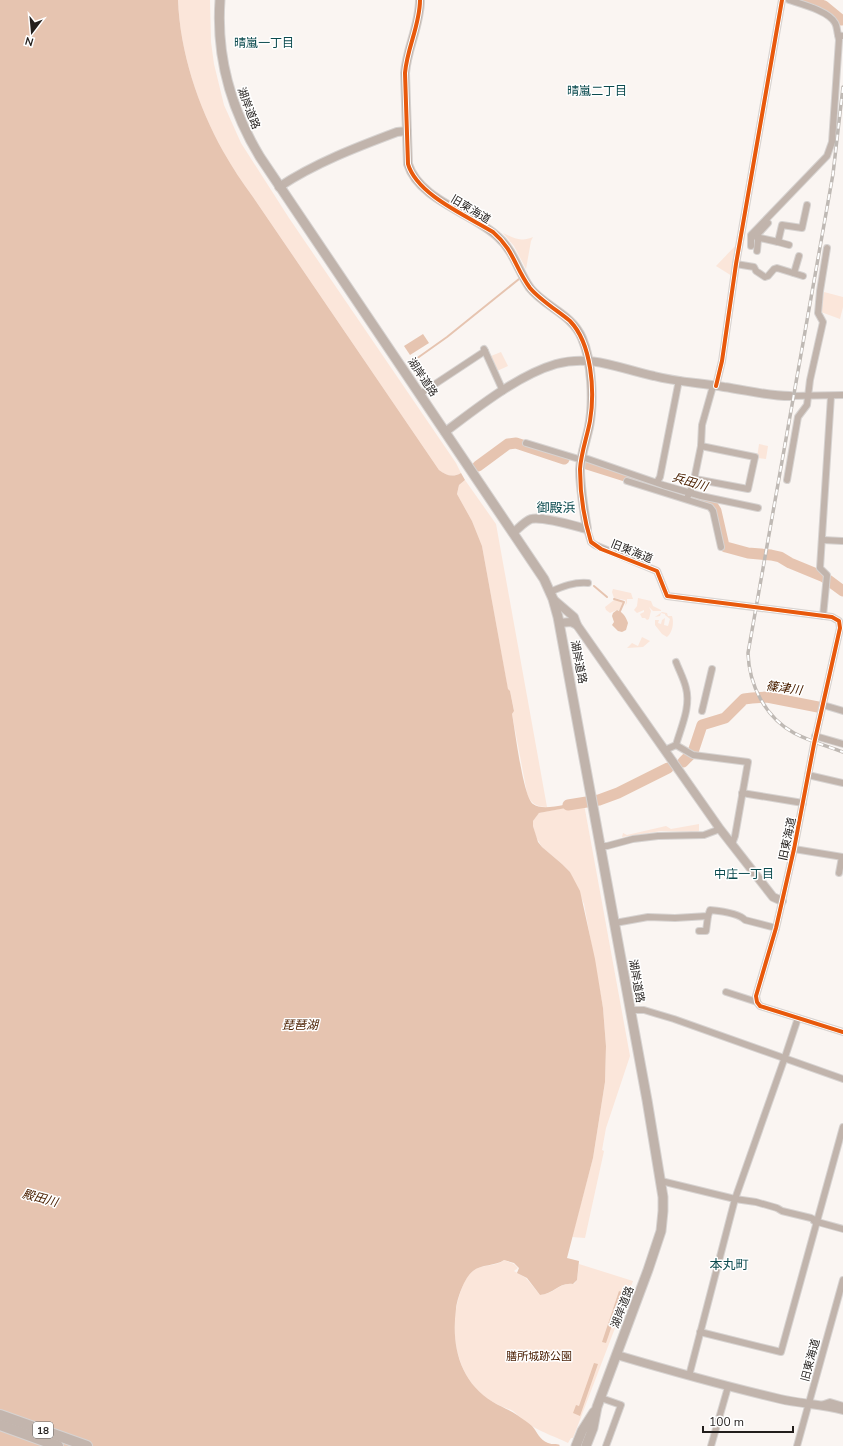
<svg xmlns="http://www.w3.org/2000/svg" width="843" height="1446" font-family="'Nunito Sans','Noto Sans JP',sans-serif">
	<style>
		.green { fill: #fbe6da }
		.water { fill: #e6c4b0 }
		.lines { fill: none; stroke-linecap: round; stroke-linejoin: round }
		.stream { stroke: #e6c4b0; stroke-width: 2 }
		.river { stroke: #e6c4b0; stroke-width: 11 }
		.minor-casing { stroke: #d7d3d1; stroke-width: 8 }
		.tertiary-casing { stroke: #d7d3d1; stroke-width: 10 }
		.secondary-casing { stroke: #d7d3d1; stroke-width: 11 }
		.primary-casing { stroke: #d7d3d1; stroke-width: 12 }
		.minor { stroke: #c1b4ac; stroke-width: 6 }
		.tertiary { stroke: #c1b4ac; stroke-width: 8 }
		.secondary { stroke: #c0b3ab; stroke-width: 9 }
		.primary { stroke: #c3b5ad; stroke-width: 10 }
		.rail-casing { stroke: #bfb9b4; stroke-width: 3.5 }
		.rail { stroke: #fff; stroke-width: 2; stroke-dasharray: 6; stroke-linecap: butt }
		.cycleway-casing { stroke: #fff; stroke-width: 6 }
		.cycleway { stroke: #e8590c; stroke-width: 4 }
		.labels { text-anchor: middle; stroke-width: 3; stroke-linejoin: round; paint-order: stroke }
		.shield { fill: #fff; stroke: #646260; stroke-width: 1 }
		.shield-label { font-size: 10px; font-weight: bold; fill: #221e1c }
		.street-label { font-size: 11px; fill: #221e1c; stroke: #fff }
		.park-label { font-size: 11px; fill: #471c00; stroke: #fff }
		.neighbourhood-label { font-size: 12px; fill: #0a4a4e; stroke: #fff }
		.water-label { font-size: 12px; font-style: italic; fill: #4b2000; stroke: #fff }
		.quarter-label { font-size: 13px; fill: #0a4a4e; stroke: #fff }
	</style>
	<rect width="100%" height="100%" fill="#faf5f2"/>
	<g class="green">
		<path d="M 178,0 L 210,0 L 211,42 L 214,64 L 224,105 L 241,143 L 289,218 L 456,463 L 461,473 C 452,478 446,475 439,470 L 253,197 C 242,182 232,167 223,151 C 198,106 180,52 178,0 Z"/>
		<path d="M 503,233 C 516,239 519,242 533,237 L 531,241 L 526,269 L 514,246 Z"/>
		<path d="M 737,244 L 732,276 L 716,266 Z"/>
		<path d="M 824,292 L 843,297 L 843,307 L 840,319 L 821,312 Z"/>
		<path d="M 501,352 L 508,366 L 497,371 L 491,356 Z"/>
		<path d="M 759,444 L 768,446 L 766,459 L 757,458 Z"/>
		<path d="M 465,480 L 496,524 L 547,807 C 536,807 530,803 527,793 L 512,714 L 514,710 L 510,691 L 508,690 L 482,546 L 472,521 L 457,494 L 459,485 Z"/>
		<path d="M 613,589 L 631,593 L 633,599 L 627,599 L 627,603 L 625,606 L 626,602 L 625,600 L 614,598 L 612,592 Z"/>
		<path d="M 638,598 L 651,601 L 653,606 L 661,610 L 661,611 L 653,611 L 649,607 L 651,611 L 649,619 L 647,620 L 645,618 L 642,618 L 640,614 L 644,612 L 644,610 L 637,613 L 634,610 L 637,606 Z"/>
		<path d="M 614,600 L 622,601 L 623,604 L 619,610 L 617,610 L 610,613 L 606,610 L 605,607 Z"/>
		<path d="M 662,612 L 667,613 L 668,616 L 672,616 C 674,622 673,632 667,637 L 662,634 L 655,625 L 655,620 L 659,620 L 658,623 L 661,624 L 662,620 L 665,618 L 664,625 L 668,626 L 670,619 L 665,615 L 665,614 L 661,613 L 660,616 L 655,617 Z"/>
		<path d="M 642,637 L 650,641 L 643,647 L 627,648 L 632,643 L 638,646 Z"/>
		<path d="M 584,804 L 630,1056 L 606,1128 L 602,1150 L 604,1151 L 585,1238 L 572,1237 L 593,1158 L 605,1082 L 606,1046 L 603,1008 L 584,904 L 570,872 L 562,864 L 542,847 L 536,837 L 533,826 L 533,821 L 539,813 Z"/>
		<path d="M 699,824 L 699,831 L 698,832 L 661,831 L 622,837 L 623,833 L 627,835 L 666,826 L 671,829 Z"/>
		<path d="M 504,1260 L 514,1264 L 518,1268 L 514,1271 L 526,1278 L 540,1295 C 555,1294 559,1282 574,1284 L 577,1280 L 579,1264 L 633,1281 L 573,1438 L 571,1438 L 568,1443 C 556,1437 543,1433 532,1426 C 525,1422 519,1416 513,1411 C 507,1408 499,1406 493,1402 C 463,1385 452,1349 455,1316 C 457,1302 462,1280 473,1271 C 481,1264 496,1267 504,1260 Z"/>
	</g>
	<g class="water">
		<path d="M 0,0 L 178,0 C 180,52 198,106 223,151 C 232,167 242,182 253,197 L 439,470 C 446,475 452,478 461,473 L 465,480 L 459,485 L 457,494 L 472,521 L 482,546 L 508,689 L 510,691 L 514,711 L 512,714 C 515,729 523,797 533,804 C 543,812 569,803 581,801 L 582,805 L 539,813 L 533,821 L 533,826 L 538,842 L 542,847 L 562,864 L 570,872 L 580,891 L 595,959 L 603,1008 L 606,1046 L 605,1082 L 593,1158 L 567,1258 L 579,1261 L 577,1280 L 573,1284 C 559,1282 554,1294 540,1295 L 527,1278 L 517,1273 L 519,1268 L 514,1263 L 504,1260 C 496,1266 481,1264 473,1271 C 464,1278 457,1299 456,1309 C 451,1346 460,1382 493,1402 C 501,1407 510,1410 517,1415 C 522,1419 528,1422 532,1426 C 538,1433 539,1439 548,1443 C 553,1445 556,1443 560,1445 L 559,1446 L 0,1446 Z"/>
		<path d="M 423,334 L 429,343 L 410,355 L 404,346 Z"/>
		<path d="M 617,610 C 623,612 626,617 628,623 L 626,630 L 622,632 L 618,631 L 612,625 L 614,622 L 612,616 L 613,613 Z"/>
		<path d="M 619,1291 L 623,1293 L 606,1343 L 602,1342 Z"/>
		<path d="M 594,1363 L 598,1364 L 580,1416 L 573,1413 L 576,1405 L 579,1406 Z"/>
	</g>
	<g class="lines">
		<g class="stream">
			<path d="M 409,364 L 447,337 L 519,279"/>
			<path d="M 594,586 L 607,597"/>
			<path d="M 614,599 L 624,602 L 620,611"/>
		</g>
		<g class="river">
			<path d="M 807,0 L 824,6 L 841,20"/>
			<path d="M 587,464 L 711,503 L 716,511 L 724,546 L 726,547 L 748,553 L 771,555 L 780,557 L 790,563 L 824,577 L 843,591"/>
			<path d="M 478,466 L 508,444 L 516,443 L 564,459"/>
			<path d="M 683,762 L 693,752 L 702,725 L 725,718 L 744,699 L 752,698 L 767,697 L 818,707"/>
			<path d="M 568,805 L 599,800 L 618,793 L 668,768"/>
		</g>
		<g class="minor-casing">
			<g id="minor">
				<path d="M 789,0 C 801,4 829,11 835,23 C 837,26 837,31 838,35 L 842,36"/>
				<path d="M 758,240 L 756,236 L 768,223"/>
				<path d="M 778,242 L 789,245"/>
				<path d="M 751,246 L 751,235 L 827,156 L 832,142 L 839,40 L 838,35"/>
				<path d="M 757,251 L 758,240 L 760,238 L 778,242 L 782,225 L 802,228 L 807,205"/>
				<path d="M 736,264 L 754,267 L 756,271 L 765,277 L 768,276 L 774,269 L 777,268 L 803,276"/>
				<path d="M 794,273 L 799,256"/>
				<path d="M 484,349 L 503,391"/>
				<path d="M 716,386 L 722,361 L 736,264 L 782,0"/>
				<path d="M 420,394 L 485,351"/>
				<path d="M 790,396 L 843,395"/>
				<path d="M 526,443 L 582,460"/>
				<path d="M 582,457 L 663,485 L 701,496 L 758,508"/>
				<path d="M 695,479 L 748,489 L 755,457 L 701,446"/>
				<path d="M 787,480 L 798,417 L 807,405 L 810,380 L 823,322 L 818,313 L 820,291 L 827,248"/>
				<path d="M 627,481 L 710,507 L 713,511 L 721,547"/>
				<path d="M 657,482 L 660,477 L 679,380"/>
				<path d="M 688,496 L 693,485 L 701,446 L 702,425 L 713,386"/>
				<path d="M 587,529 L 591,542 L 595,545 L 657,571 L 667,596 L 832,617 L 839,621 L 840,628 L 814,744 L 794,849 L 776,928 L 756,996 L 757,1002 L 760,1006 L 843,1032"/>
				<path d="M 823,540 L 842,541"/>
				<path d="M 550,592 C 563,586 574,582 588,583"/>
				<path d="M 823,616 L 827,575 L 820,568 L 831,396"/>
				<path d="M 823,705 L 843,711"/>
				<path d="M 702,711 L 712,669"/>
				<path d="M 815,736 L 843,744"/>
				<path d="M 676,745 L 693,755 L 748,762 L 735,836 L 732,844"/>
				<path d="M 665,750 L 676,745 C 681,727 691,707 686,688 C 684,679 679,670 676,662"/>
				<path d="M 808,775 L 843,783"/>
				<path d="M 742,793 L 803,803"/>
				<path d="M 600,846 L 607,846 L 633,839 L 658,836 L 704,835 L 720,829"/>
				<path d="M 794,849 L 843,857"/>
				<path d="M 839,873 L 842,857"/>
				<path d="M 615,923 L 648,917 L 675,918 L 708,916 L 710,910 C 720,911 739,913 745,920 L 776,928"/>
				<path d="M 699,931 L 706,931 L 708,916"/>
				<path d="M 726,992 L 757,1002"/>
				<path d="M 630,1010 L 644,1010 L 674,1019 L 843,1079"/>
				<path d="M 661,1181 L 735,1199 L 756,1202 L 777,1208 L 782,1211 L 811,1218 L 817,1221"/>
				<path d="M 814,1221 L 843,1229"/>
				<path d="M 700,1332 L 781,1352 L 843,1127"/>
				<path d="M 689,1376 L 735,1199 L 785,1057 L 798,1018"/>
				<path d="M 601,1398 L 621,1405 L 606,1446"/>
				<path d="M 821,1405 L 830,1402 L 843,1406"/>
				<path d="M 711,1446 L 728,1387"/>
				<path d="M 797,1446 L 843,1280"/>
			</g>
		</g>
		<g class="tertiary-casing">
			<g id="tertiary">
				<path d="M 420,0 C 420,25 407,48 405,73 L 408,164 C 419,200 473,213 498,237 C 514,251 518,271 530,288 C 545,307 572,314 582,338 C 592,361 594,402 589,427 C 586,441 581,455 580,469 C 580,488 584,510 587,529 C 575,526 542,516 531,519 C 525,521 518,529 513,533"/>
				<path d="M 279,187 C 315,163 357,147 397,132 L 407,131"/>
				<path d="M 445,432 C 477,408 518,375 556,364 C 592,354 620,369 654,376 C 677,382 701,383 724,387 C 746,390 767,396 790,396"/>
				<path d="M 553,599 L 574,617 L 577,625"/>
				<path d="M 559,623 L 571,622 L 577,625 L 720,829 L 773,897 L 782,901"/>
				<path d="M 617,1355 C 671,1371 725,1386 780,1399 C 801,1404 822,1404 843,1410"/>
			</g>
		</g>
		<g class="secondary-casing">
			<g id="secondary">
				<path d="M 220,0 C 216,56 231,109 260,157 L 544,579 L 553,599 L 558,617 L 647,1100 L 663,1197 L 663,1211 L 661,1231 L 648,1270 L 597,1407 L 593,1428 L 586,1446"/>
				<path d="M 576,1446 L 582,1431 L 594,1412"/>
			</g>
		</g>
		<g class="primary-casing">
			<g id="primary">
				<path d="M 0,1415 L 87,1446"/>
				<path d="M 0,1425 L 58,1446"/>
			</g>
		</g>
		<use href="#minor" class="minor"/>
		<use href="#tertiary" class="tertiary"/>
		<use href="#secondary" class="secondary"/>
		<use href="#primary" class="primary"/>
		<g class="rail-casing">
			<path id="rail" d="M 843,87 L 833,174 L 748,653 C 749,685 765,717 794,733 C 809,741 827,746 843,752"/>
		</g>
		<use href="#rail" class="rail"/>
		<g class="cycleway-casing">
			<g id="cycleway">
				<path d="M 420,0 C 420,25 407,48 405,73 L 408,164 C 417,195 467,216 493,232 C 514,250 515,268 530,288 C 540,300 558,311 570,321 C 592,344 595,391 590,421 C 587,437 581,453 580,469 C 580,493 584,519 591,542 L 601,549 L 657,571 L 667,596 L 832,617 L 839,621 L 840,628 L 814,744 L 794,849 L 776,928 L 756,996 L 757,1002 L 760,1006 L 843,1032"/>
				<path d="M 716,386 L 722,361 L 736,264 L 782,0"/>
			</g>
		</g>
		<use href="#cycleway" class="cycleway"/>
	</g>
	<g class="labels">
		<rect class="shield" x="33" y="1422" width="20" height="16" rx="3"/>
		<g class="shield-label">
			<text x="43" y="1434">18</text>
		</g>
		<g class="street-label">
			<text transform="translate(249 108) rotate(69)" y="4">湖岸道路</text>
			<text transform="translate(471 209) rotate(31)" y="4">旧東海道</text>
			<text transform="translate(423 377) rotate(56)" y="4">湖岸道路</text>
			<text transform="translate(632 551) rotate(22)" y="4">旧東海道</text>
			<text transform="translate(579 662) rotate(79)" y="4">湖岸道路</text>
			<text transform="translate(787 839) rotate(-78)" y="4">旧東海道</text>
			<text transform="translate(637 981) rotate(80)" y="4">湖岸道路</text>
			<text transform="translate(622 1307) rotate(-69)" y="4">湖岸道路</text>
			<text transform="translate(810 1360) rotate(-75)" y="4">旧東海道</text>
		</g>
		<g class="park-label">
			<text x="539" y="1360">膳所城跡公園</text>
		</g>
		<g class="neighbourhood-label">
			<text x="264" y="47">晴嵐一丁目</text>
			<text x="597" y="95">晴嵐二丁目</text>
			<text x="744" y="878">中庄一丁目</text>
		</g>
		<g class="water-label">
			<text transform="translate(690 482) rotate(17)" y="4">兵田川</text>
			<text transform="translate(784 688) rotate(8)" y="4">篠津川</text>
			<text x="300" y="1029">琵琶湖</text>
			<text transform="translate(40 1198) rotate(15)" y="4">殿田川</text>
		</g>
		<g class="quarter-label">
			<text x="556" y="512">御殿浜</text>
			<text x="729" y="1269">本丸町</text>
		</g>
	</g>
	<g transform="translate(32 32) rotate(196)" stroke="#ffffff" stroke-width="3" paint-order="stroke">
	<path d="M0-3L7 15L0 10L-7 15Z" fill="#221e1c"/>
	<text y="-6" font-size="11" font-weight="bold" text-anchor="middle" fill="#221e1c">N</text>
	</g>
	<path d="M703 1426v6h90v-6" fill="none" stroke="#221e1c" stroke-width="2"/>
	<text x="709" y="1426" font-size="12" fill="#221e1c" stroke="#ffffff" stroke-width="3" paint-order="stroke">100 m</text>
</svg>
